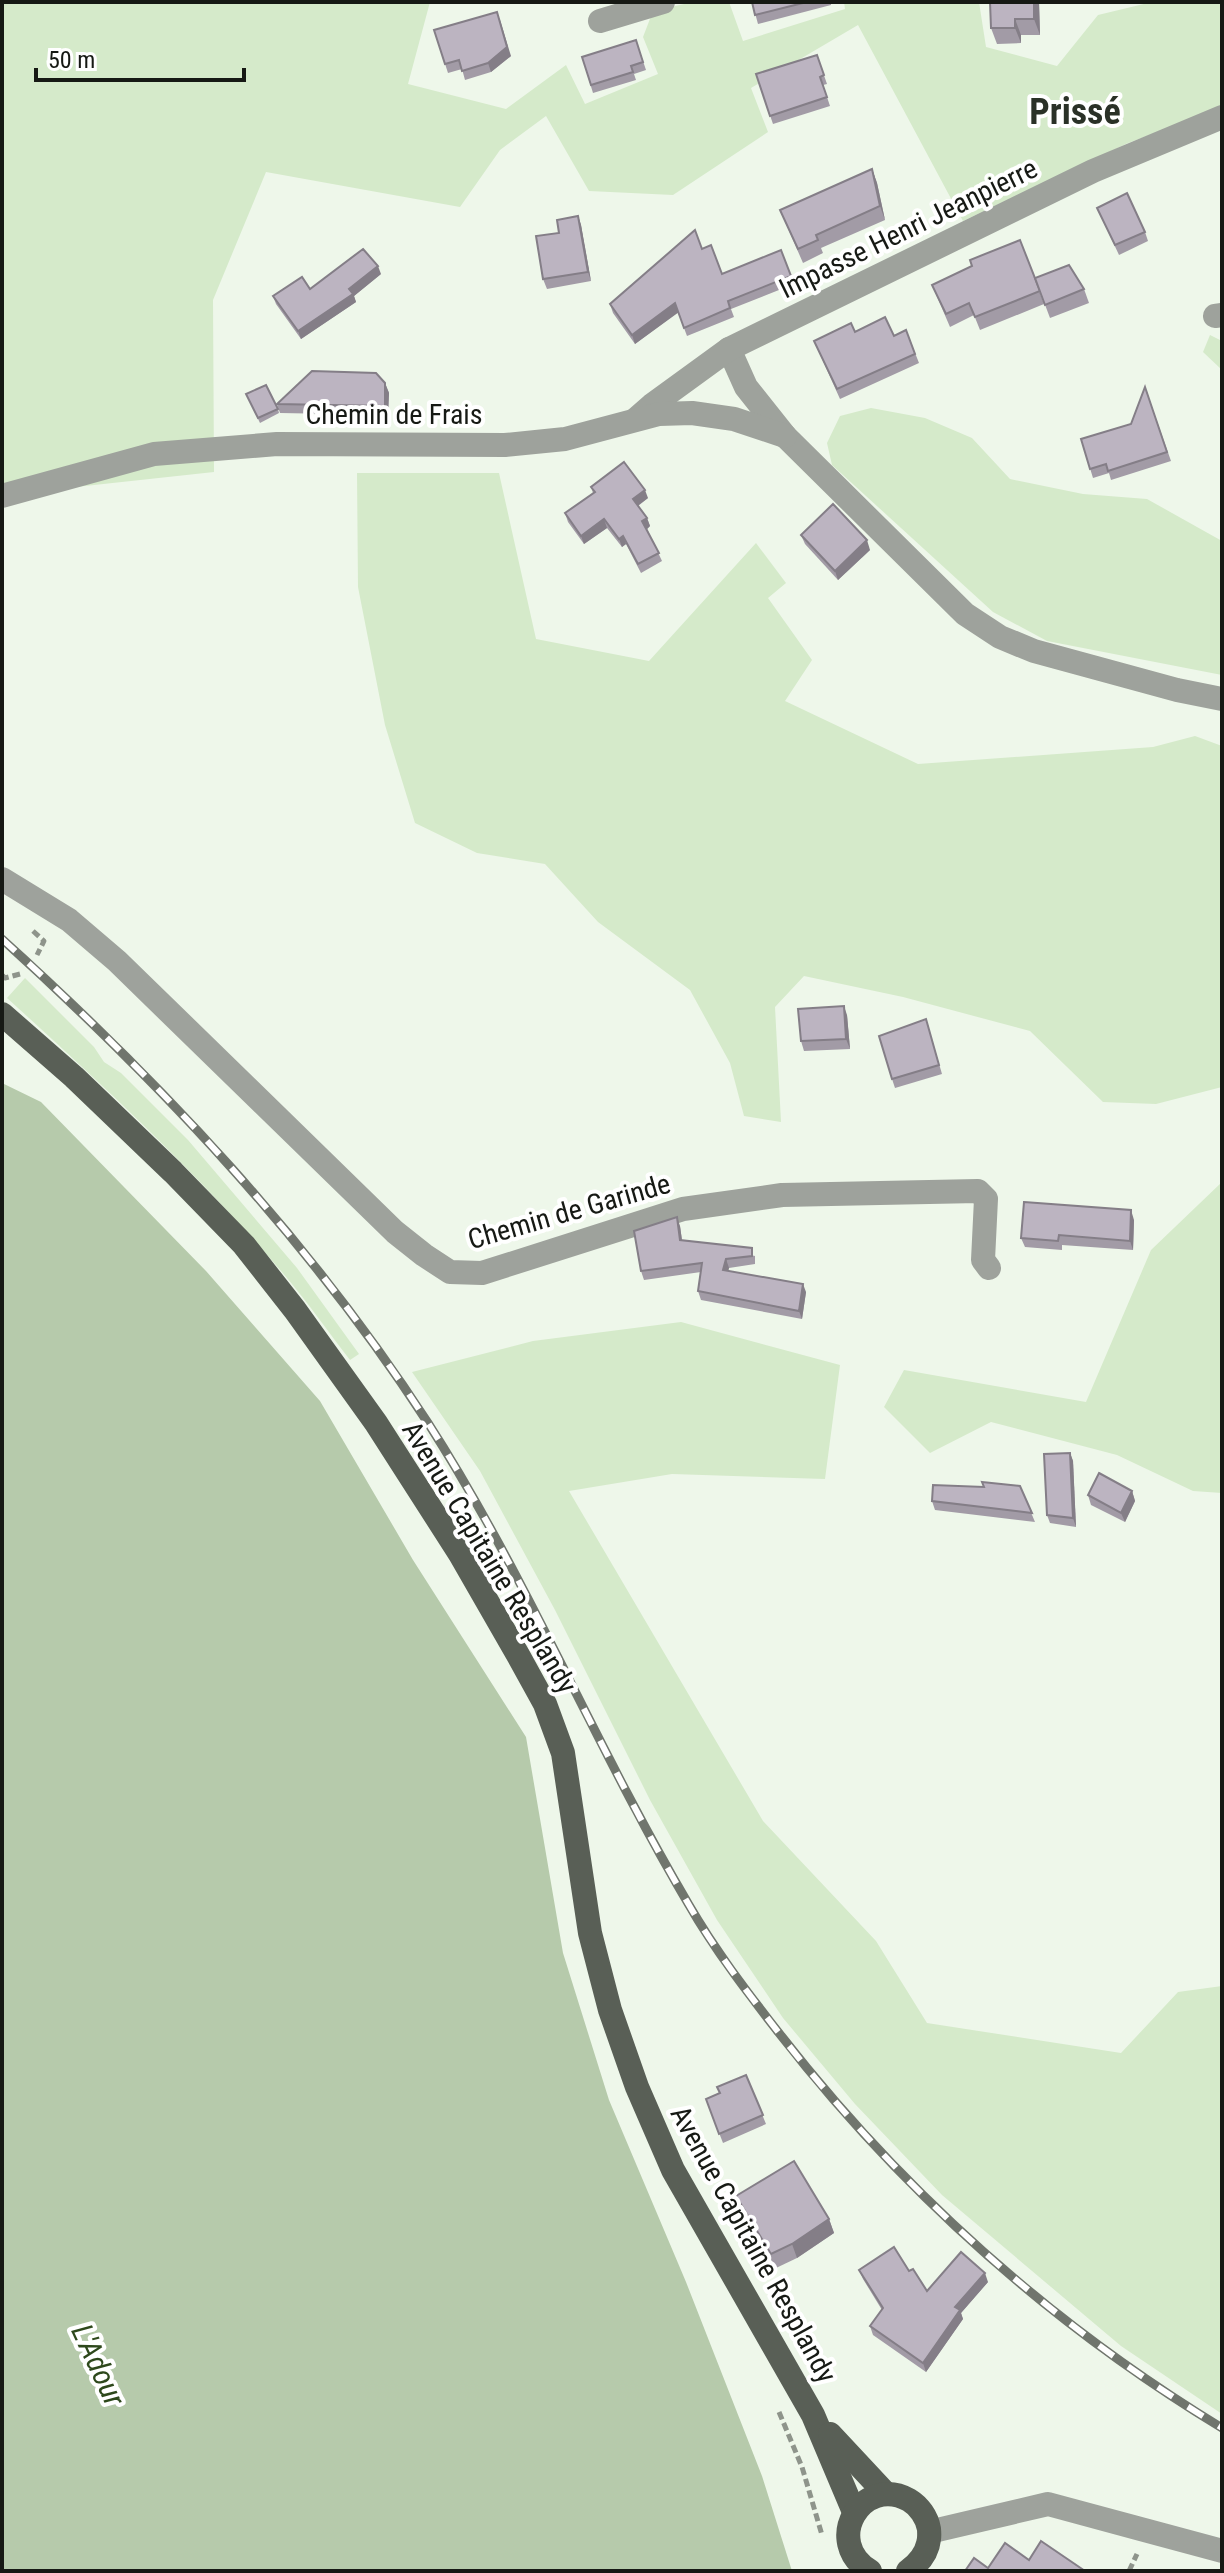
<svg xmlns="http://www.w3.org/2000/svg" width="1224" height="2573" font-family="'Roboto Condensed',sans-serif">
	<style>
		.green { fill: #d5eaca }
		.water { fill: #b6caab }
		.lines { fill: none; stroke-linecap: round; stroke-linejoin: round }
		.path { stroke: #8e948b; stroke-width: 5; stroke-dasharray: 8 4; stroke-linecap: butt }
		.minor { stroke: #9ea29c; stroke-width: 24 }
		.major { stroke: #595f56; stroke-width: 24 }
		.rail-casing { stroke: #70756d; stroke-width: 9 }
		.rail { stroke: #fff; stroke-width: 6; stroke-dasharray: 18; stroke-linecap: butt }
		.wall { fill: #a29ba6 }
		.shaded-wall { fill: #847e87 }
		.building { fill: #bcb4c1; stroke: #847e87; stroke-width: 2 }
		.labels { text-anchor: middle; stroke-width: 8; stroke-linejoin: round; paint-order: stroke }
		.street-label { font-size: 28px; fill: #161914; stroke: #fff }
		.water-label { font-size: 30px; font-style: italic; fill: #2d481b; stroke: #fff }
		.district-label { font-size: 36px; font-weight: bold; fill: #2a3127; stroke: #fff }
	</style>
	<rect width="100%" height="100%" fill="#eef7ea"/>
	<g class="green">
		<path d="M 2,2 L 430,2 L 408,84 L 506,109 L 566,65 L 585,104 L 658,74 L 643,37 L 653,11 L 693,2 L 729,2 L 743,41 L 845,9 L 844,2 L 979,2 L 986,47 L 1057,66 L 1098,15 L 1152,2 L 1222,2 L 1222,108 L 1128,143 L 963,221 L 858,25 L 751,88 L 768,132 L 673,195 L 589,191 L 546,116 L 500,150 L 460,207 L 266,172 L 213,300 L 214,472 L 2,495 Z"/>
		<path d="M 1210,335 L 1222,341 L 1222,370 L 1203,352 Z"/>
		<path d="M 871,408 L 925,418 L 972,438 L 1010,479 L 1083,494 L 1147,499 L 1222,541 L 1222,675 L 1047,641 L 993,612 L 832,465 L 827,443 L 840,416 Z"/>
		<path d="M 357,473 L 499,473 L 536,639 L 649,661 L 756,543 L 786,583 L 768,598 L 812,660 L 785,701 L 918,764 L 1153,747 L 1195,736 L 1222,746 L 1222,1087 L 1156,1104 L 1103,1102 L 1030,1031 L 903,997 L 804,976 L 775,1007 L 781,1122 L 744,1116 L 730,1063 L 690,990 L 598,922 L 545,864 L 477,853 L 415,823 L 385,725 L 358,587 Z"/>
		<path d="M 25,978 L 94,1047 L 104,1062 L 121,1073 L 188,1140 L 297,1268 L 359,1354 L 350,1360 C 329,1333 309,1304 287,1278 C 202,1177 105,1087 7,998 Z"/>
		<path d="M 1222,1182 L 1222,1493 L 1193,1491 L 1117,1455 L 991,1422 L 930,1453 L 884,1407 L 904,1370 L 1086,1402 L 1151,1250 Z"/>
		<path d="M 681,1322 L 840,1365 L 825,1479 L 672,1474 L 569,1491 L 763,1821 L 876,1941 L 927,2023 L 1121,2053 L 1178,1992 L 1222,1986 L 1222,2414 L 1121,2346 L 942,2195 L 855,2104 L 783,2018 L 717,1920 L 650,1800 L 555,1610 L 480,1471 L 412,1372 L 533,1341 Z"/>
	</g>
	<path class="water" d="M 2,1083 L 41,1102 L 206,1271 L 320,1401 L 413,1560 L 526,1737 L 563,1953 L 609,2100 L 686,2282 L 762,2476 L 792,2571 L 2,2571 Z"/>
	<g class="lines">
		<g class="path">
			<path d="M 33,931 L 44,941 L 37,955"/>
			<path d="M 2,975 L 5,978 L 20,974"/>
			<path d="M 779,2412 L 802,2467 L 822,2535"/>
			<path d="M 1129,2571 L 1137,2554"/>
		</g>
		<g class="minor">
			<path d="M 600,21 L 663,2"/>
			<path d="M 1215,316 L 1222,315"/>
			<path d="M 729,349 L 746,387 L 785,436 L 965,614 L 1000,637 L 1034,651 L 1177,690 L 1222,699"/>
			<path d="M 636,419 L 652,405 L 729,349 L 1093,171 L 1222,117"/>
			<path d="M 2,496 L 154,454 L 277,444 L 505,445 L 565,439 L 659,414 L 692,413 L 734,419 L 785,436"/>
			<path d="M 2,879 L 69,920 L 117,961 L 395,1232 L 424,1255 L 450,1272 L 482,1273 L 683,1209 L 782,1195 L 978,1191 L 986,1199 L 983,1260 L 989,1268"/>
			<path d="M 929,2532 L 1048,2504 L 1222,2551"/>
		</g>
		<g class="major">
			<path d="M 2,1014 L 74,1077 L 173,1172 L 244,1245 L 295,1310 L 376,1423 L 460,1554 L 518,1655 L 545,1704 L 563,1753 L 590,1933 L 610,2010 L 637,2087 L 673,2170 L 813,2415 L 854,2512"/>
			<path d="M 830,2434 L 886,2494"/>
			<path d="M 870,2571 C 822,2542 862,2474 909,2500 C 919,2506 927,2517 929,2529 C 931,2547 922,2561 908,2571"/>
		</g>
		<g class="rail-casing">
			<path id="rail" d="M 2,939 C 162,1084 310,1241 428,1423 C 527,1577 596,1748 689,1905 C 715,1950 747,1992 779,2033 C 902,2191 1051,2324 1222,2428"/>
		</g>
		<use href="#rail" class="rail"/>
	</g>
	<g class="wall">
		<path d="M 752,2 L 831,2 L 831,5 L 758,24 Z"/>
		<path d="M 990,2 L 1039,2 L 1040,35 L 1021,35 L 1021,43 L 997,44 L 991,28 Z"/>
		<path d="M 434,30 L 511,56 L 491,72 L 465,80 L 462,69 L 448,73 Z"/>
		<path d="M 636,40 L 646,70 L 634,74 L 636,80 L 593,93 L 582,57 Z"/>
		<path d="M 817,55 L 827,84 L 823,85 L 830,106 L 773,124 L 756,74 Z"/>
		<path d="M 872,169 L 877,183 L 885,220 L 821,248 L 823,253 L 803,263 L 780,210 Z"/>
		<path d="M 1097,208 L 1145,232 L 1148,241 L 1119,255 Z"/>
		<path d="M 578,216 L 581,225 L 591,281 L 547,289 L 543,279 L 559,233 Z"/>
		<path d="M 1020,240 L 1044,304 L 980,330 L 974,315 L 950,327 L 932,285 L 972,266 Z"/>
		<path d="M 702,249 L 722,274 L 781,250 L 794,284 L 731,309 L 734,317 L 687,336 L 678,312 L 635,344 L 613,313 L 610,304 Z"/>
		<path d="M 381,274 L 354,296 L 356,302 L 301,339 L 276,304 L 273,296 Z"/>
		<path d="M 1035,278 L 1084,289 L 1089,303 L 1050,318 Z"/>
		<path d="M 906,330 L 919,363 L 840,399 L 814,341 L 855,332 L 894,336 Z"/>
		<path d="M 385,383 L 389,393 L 388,415 L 280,413 L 277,404 Z"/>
		<path d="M 1145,387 L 1171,461 L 1111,480 L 1109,473 L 1093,478 L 1081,439 L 1131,424 Z"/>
		<path d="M 248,398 L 278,409 L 279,413 L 260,423 Z"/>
		<path d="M 591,487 L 648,498 L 638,506 L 647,518 L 650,526 L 647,529 L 662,561 L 641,573 L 626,544 L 622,547 L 607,528 L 584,544 L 568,522 L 565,513 L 593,493 Z"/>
		<path d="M 801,535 L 870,550 L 838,580 L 805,544 Z"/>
		<path d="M 847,1015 L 850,1049 L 804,1051 L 801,1041 Z"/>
		<path d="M 929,1029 L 942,1074 L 895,1088 L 892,1079 Z"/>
		<path d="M 1134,1220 L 1133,1250 L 1062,1245 L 1062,1250 L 1025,1247 L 1021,1238 Z"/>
		<path d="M 680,1226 L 682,1240 L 755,1256 L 755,1264 L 729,1268 L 728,1271 L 806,1292 L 802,1319 L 701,1300 L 698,1291 L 701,1272 L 644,1280 L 641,1271 Z"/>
		<path d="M 1070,1453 L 1073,1461 L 1076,1527 L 1050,1523 L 1047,1515 Z"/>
		<path d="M 1020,1486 L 1035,1522 L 935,1510 L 932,1501 L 984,1487 Z"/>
		<path d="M 1132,1491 L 1135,1501 L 1125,1522 L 1091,1505 L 1088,1495 Z"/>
		<path d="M 746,2075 L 766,2124 L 723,2143 L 706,2099 L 720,2093 Z"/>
		<path d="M 736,2196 L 829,2219 L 834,2233 L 797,2258 L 776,2268 L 741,2210 Z"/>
		<path d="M 859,2270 L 909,2271 L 927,2291 L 988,2282 L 961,2313 L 963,2319 L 926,2372 L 873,2335 L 870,2326 L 882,2310 L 863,2279 Z"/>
	</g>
	<g class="shaded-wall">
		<path d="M 1034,2 L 1039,2 L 1040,35 L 1034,19 Z"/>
		<path d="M 1015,19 L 1021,35 L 1021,43 L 1015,28 Z"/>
		<path d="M 500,20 L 511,56 L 491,72 L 488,63 Z"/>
		<path d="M 872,169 L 877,183 L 885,220 L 880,206 Z"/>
		<path d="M 578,216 L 581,225 L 591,281 L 588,272 Z"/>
		<path d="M 378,266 L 381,274 L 354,296 L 356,302 L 301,339 L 298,331 Z"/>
		<path d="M 675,303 L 679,312 L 635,344 L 632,335 Z"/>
		<path d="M 385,383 L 389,393 L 388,415 L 385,406 Z"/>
		<path d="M 645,490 L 648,498 L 636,507 L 633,499 Z"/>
		<path d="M 647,518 L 650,526 L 646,530 L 642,521 Z"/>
		<path d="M 604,519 L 607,528 L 584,544 L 581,536 Z"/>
		<path d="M 623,536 L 626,544 L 622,547 L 619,539 Z"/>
		<path d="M 867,540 L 870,550 L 838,580 L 835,571 Z"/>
		<path d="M 844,1006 L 847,1015 L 850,1049 L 846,1039 Z"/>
		<path d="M 1131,1210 L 1134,1220 L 1133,1250 L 1130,1241 Z"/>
		<path d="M 677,1217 L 680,1226 L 683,1248 L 680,1240 Z"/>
		<path d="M 726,1259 L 729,1268 L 726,1278 L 723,1270 Z"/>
		<path d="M 803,1284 L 806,1292 L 802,1319 L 799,1311 Z"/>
		<path d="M 1070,1453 L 1073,1461 L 1076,1527 L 1073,1518 Z"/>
		<path d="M 1132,1491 L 1135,1501 L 1125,1522 L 1121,1513 Z"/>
		<path d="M 829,2219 L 834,2233 L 797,2258 L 792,2244 Z"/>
		<path d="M 985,2273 L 988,2282 L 961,2313 L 963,2319 L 926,2372 L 923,2363 L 955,2307 Z"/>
	</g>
	<g class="building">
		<path d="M 752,2 L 807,2 L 755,15 Z"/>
		<path d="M 990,2 L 1034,2 L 1034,19 L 1015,19 L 1015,28 L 991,28 Z"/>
		<path d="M 497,12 L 507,47 L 488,63 L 462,71 L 459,60 L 445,64 L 434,30 Z"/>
		<path d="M 636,40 L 643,62 L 631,66 L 633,72 L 591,85 L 582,57 Z"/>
		<path d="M 817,55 L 824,75 L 820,77 L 827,97 L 770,116 L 756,74 Z"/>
		<path d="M 872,169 L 880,206 L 816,235 L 818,240 L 798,249 L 780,210 Z"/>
		<path d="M 1127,193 L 1145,232 L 1115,245 L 1097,208 Z"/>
		<path d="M 578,216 L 588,272 L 543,279 L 536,236 L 559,233 L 557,220 Z"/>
		<path d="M 695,230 L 702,249 L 711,245 L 722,274 L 781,250 L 791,276 L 728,301 L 730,308 L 684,328 L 675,303 L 632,335 L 610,304 Z"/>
		<path d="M 1020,240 L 1040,291 L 975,317 L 969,303 L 946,314 L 932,285 L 972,266 L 970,260 Z"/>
		<path d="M 363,249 L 378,266 L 349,289 L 353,294 L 298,331 L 273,296 L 302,277 L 310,289 Z"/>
		<path d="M 1069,265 L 1084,289 L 1045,305 L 1035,278 Z"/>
		<path d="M 885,317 L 894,336 L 906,330 L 915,354 L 837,389 L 814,341 L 851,323 L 855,332 Z"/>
		<path d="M 312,371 L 376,373 L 385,383 L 385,406 L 277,404 Z"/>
		<path d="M 266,385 L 278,409 L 258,418 L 246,394 Z"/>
		<path d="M 1145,387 L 1167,452 L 1108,471 L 1106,464 L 1090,469 L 1081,439 L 1131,424 Z"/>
		<path d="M 624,462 L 645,490 L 633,499 L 647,518 L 642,521 L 659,553 L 638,564 L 623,536 L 619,539 L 604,519 L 581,536 L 565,513 L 595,492 L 591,487 Z"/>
		<path d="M 833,504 L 867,540 L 835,571 L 801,535 Z"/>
		<path d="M 844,1006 L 846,1039 L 801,1041 L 798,1009 Z"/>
		<path d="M 926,1019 L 939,1065 L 892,1079 L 879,1036 Z"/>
		<path d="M 1024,1202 L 1131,1210 L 1130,1241 L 1059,1235 L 1058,1241 L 1021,1238 Z"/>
		<path d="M 677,1217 L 680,1240 L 752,1248 L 752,1256 L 726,1259 L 723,1270 L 803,1284 L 799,1311 L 698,1291 L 702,1263 L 641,1271 L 634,1231 Z"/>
		<path d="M 1070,1453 L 1073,1518 L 1047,1515 L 1044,1454 Z"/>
		<path d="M 1099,1473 L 1132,1491 L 1121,1513 L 1088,1495 Z"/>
		<path d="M 982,1482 L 1020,1486 L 1032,1513 L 932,1501 L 933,1485 L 984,1487 Z"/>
		<path d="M 746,2075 L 763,2115 L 719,2134 L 706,2099 L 720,2093 L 717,2087 Z"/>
		<path d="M 794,2161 L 829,2219 L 792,2244 L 771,2254 L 736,2196 Z"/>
		<path d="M 894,2247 L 909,2271 L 913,2269 L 927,2291 L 961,2252 L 985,2273 L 955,2307 L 960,2310 L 923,2363 L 870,2326 L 883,2308 L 859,2270 Z"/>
		<path d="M 1041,2541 L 1085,2571 L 965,2571 L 974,2558 L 988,2568 L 1005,2543 L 1029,2560 Z"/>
	</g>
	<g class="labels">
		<g class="street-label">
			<text transform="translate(908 228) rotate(-26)" y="10">Impasse Henri Jeanpierre</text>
			<text x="394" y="424">Chemin de Frais</text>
			<text transform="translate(569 1211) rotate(-16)" y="10">Chemin de Garinde</text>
			<text transform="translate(490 1557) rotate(59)" y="10">Avenue Capitaine Resplandy</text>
			<text transform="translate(754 2244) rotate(61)" y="10">Avenue Capitaine Resplandy</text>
		</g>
		<g class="water-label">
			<text transform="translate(98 2365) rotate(65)" y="10">L'Adour</text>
		</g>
		<g class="district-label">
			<text x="1075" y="124">Prissé</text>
		</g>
	</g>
	<rect width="1224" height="2573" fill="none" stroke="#161914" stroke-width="8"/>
	<path d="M36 68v12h208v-12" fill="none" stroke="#161914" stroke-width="4"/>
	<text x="48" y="68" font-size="24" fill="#161914" stroke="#ffffff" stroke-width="6" paint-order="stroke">50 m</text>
</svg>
